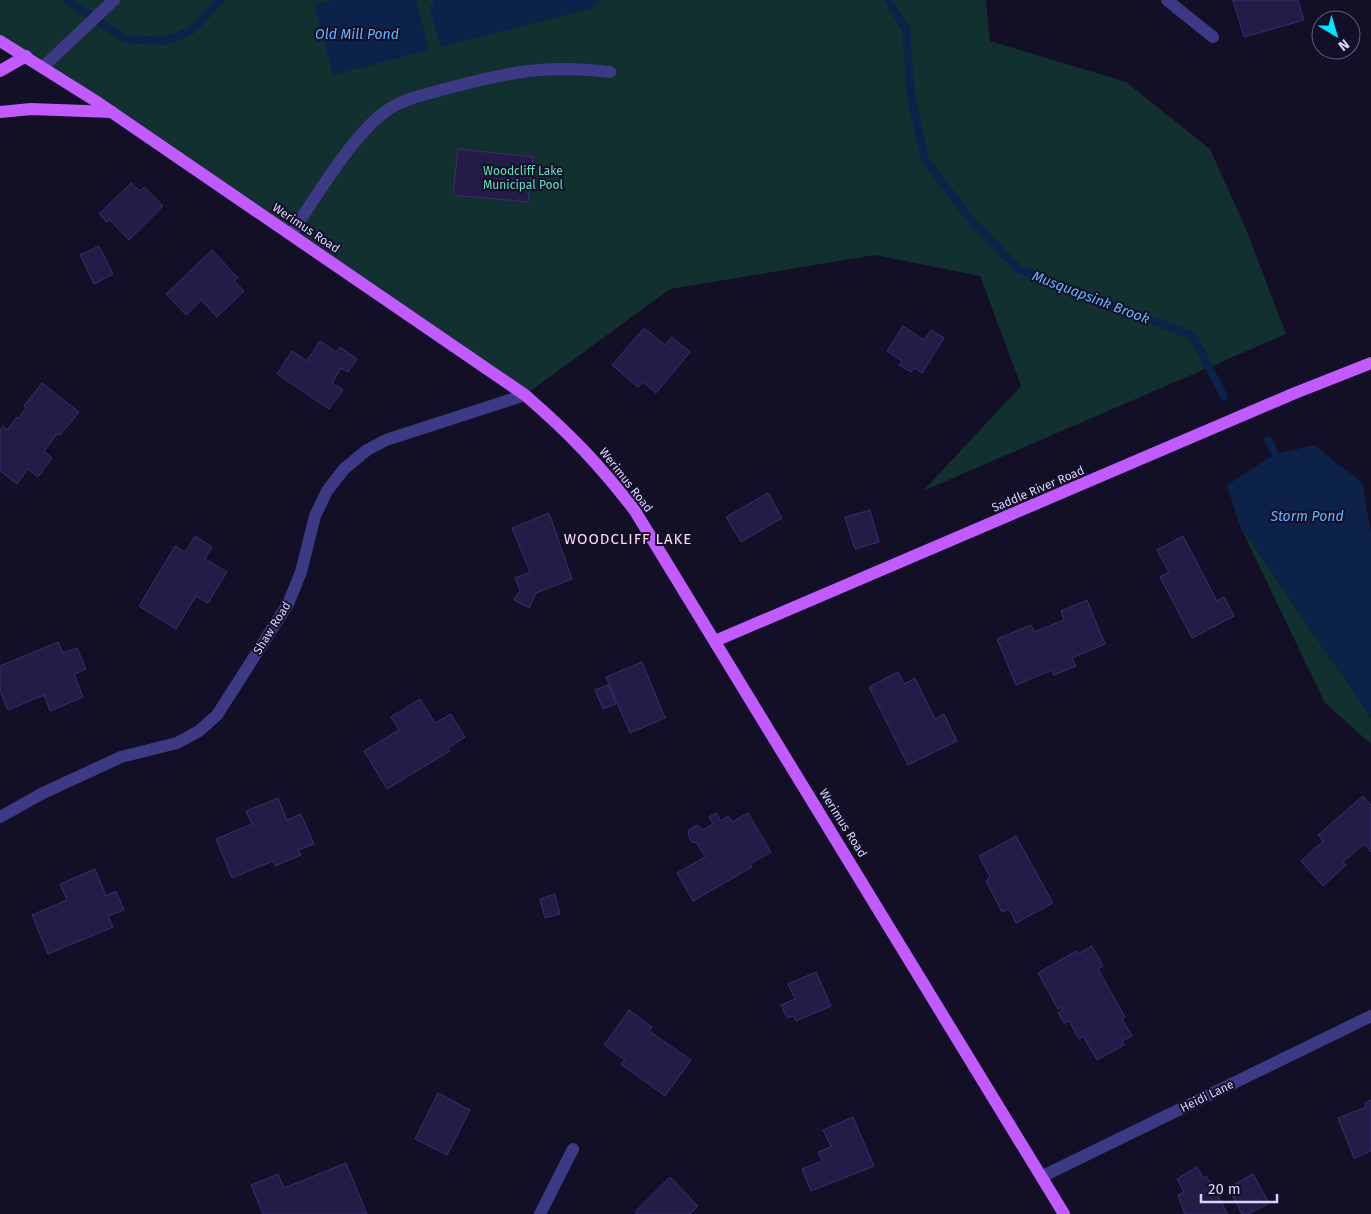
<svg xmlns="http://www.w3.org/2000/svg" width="1371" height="1214" font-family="'Fira Sans',sans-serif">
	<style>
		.green { fill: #12302f }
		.water { fill: #0c2248 }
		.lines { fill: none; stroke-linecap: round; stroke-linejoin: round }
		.stream { stroke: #0c2248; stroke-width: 8 }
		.building { fill: #241b47; stroke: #3b2d73 }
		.minor { stroke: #3d3a85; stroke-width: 12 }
		.major { stroke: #c25bff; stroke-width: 12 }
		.labels { text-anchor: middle; stroke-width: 4; stroke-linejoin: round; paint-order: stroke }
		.park-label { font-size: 12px; fill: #5fe0c0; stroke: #130f26 }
		.street-label { font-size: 12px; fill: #d9d4ff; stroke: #130f26 }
		.water-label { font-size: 14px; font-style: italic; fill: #62b6ff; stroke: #130f26 }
		.quarter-label { font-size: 15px; letter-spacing: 1px; fill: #ffd6f0; stroke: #130f26 }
	</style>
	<rect width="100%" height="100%" fill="#130f26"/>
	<g class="green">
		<path d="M 0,0 L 986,0 L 990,41 L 1126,82 L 1210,149 L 1246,229 L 1286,334 L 923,491 L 1021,386 L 980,276 L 875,255 L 670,289 L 525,395 L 0,41 Z"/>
		<path d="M 1239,524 L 1371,718 L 1371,744 L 1325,703 Z"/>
	</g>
	<g class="water">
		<path d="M 332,0 L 416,0 L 429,50 L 333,75 L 314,5 Z"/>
		<path d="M 433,0 L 598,0 L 592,8 L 441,47 L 429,7 L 434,4 Z"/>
		<path d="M 1314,445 L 1362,482 L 1371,531 L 1371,718 L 1239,524 L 1227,485 L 1275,454 Z"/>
	</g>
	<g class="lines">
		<g class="stream">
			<path d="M 67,0 L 125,39 L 165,41 L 192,30 L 221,0"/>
			<path d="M 888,0 L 906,29 L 911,96 L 925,160 L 972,221 L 1020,270 L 1193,336 L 1224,397"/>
			<path d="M 1268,440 L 1280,463"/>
		</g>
	</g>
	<g class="building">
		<path d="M 1233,0 L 1298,0 L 1304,20 L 1244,37 Z"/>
		<path d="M 458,149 L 533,157 L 528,202 L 453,195 Z"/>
		<path d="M 131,183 L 140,191 L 144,187 L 163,206 L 129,240 L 110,220 L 107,222 L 99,214 Z"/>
		<path d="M 99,246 L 113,274 L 94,284 L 80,255 Z"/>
		<path d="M 212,250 L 238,278 L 234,281 L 244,291 L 217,317 L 201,300 L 186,315 L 166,294 Z"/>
		<path d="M 903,326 L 924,340 L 931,330 L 944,338 L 922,373 L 915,368 L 911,372 L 899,365 L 902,361 L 887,351 Z"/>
		<path d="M 644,328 L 665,345 L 672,337 L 690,352 L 656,393 L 643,382 L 638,387 L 612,365 Z"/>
		<path d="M 320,341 L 336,352 L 340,347 L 357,359 L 348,372 L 341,368 L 332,383 L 343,390 L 329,409 L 277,374 L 292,351 L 307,361 Z"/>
		<path d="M 42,383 L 79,412 L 60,435 L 58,433 L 44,451 L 52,458 L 38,477 L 28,469 L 17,484 L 0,471 L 0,431 L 3,426 L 7,430 L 17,417 L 19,418 L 26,408 L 24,406 Z"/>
		<path d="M 768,493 L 782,518 L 741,542 L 726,517 Z"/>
		<path d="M 870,510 L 879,542 L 855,549 L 845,517 Z"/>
		<path d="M 549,513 L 572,579 L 536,593 L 529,608 L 514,600 L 520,590 L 515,578 L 530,572 L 512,528 Z"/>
		<path d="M 195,536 L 212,547 L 205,559 L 227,572 L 208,603 L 196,596 L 176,629 L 139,606 L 175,546 L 185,552 Z"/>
		<path d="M 1183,536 L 1217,601 L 1224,597 L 1234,616 L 1192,638 L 1160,577 L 1169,572 L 1157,550 Z"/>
		<path d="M 1087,600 L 1105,644 L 1072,658 L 1076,666 L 1054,675 L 1052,670 L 1016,685 L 997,639 L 1031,625 L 1034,632 L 1064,620 L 1061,611 Z"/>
		<path d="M 58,642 L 63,653 L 77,648 L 86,669 L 74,674 L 83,697 L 50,711 L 44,695 L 8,710 L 0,691 L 0,666 Z"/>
		<path d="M 642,662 L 665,718 L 630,733 L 606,677 Z"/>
		<path d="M 898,672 L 904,684 L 915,678 L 935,719 L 944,714 L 957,741 L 908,765 L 869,687 Z"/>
		<path d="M 608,685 L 616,704 L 603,709 L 595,690 Z"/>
		<path d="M 420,699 L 435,723 L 451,714 L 465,737 L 448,748 L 450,751 L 387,789 L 364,751 L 399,730 L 391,717 Z"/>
		<path d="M 1363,796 L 1371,805 L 1371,852 L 1364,844 L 1343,862 L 1346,865 L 1323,886 L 1301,861 L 1323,841 L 1318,835 Z"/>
		<path d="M 278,798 L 287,820 L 301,814 L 314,844 L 298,850 L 301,855 L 275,866 L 273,861 L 232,878 L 216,839 L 252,824 L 246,811 Z"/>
		<path d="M 716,813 L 721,821 L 728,816 L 732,822 L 748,813 L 771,852 L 750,864 L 752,867 L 693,901 L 677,873 L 705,857 L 697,843 L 692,842 L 688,835 L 689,830 L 697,825 L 703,830 L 713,824 L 709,817 Z"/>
		<path d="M 1016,836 L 1053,903 L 1016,923 L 1009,909 L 1002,912 L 986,881 L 990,877 L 979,856 Z"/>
		<path d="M 95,869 L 106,896 L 116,891 L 124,910 L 108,916 L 113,927 L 48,954 L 32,915 L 67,900 L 60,884 Z"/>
		<path d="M 555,894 L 560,914 L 545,918 L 540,899 Z"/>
		<path d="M 1092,946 L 1103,966 L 1098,969 L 1125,1017 L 1122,1019 L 1132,1036 L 1122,1041 L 1124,1045 L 1097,1060 L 1083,1036 L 1079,1039 L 1069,1021 L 1064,1023 L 1058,1013 L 1063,1010 L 1061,1007 L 1058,1009 L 1038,973 L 1076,951 L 1078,954 Z"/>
		<path d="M 816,972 L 831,1006 L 796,1021 L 793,1016 L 787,1018 L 781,1005 L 795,999 L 788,984 Z"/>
		<path d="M 629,1010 L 652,1027 L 649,1031 L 691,1060 L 665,1096 L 621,1064 L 625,1060 L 604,1045 Z"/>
		<path d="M 438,1093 L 470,1110 L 447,1155 L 415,1139 Z"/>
		<path d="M 1371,1100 L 1371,1151 L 1354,1158 L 1338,1118 L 1366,1107 L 1365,1103 Z"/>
		<path d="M 853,1117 L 874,1166 L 811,1191 L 802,1169 L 822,1161 L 818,1152 L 831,1147 L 823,1130 Z"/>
		<path d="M 346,1163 L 367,1214 L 263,1214 L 251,1185 L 278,1174 L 284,1188 Z"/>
		<path d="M 1197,1167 L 1203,1178 L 1206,1176 L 1228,1214 L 1185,1214 L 1178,1195 L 1184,1192 L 1177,1179 Z"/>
		<path d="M 1253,1174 L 1269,1203 L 1249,1214 L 1242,1214 L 1228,1188 Z"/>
		<path d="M 670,1177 L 698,1206 L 690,1214 L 637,1214 L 635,1212 Z"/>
	</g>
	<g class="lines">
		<g class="minor">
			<path d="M 1167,0 L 1213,37"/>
			<path d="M 43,67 L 114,0"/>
			<path d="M 291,234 C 314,200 353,134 386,111 C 405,98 427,94 449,88 C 509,72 547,64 610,72"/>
			<path d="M 0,817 L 43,793 L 121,757 L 177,743 L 199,731 L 217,715 L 288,604 L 301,572 L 315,516 L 327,491 L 344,469 L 367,450 L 386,440 L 525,395"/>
			<path d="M 1043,1176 L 1371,1016"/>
			<path d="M 540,1214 L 573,1149"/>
		</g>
		<g class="major">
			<path d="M 0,41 L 94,100 L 525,395 C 569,433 600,465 635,511 L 1064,1214"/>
			<path d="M 0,71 L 26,56"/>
			<path d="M 0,112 L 31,109 L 112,112"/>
			<path d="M 715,641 L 1295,393 L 1371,363"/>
		</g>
	</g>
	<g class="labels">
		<g class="park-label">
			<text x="523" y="175">Woodcliff Lake<tspan x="523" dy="14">Municipal Pool</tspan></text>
		</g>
		<g class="street-label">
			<text transform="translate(306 228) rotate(34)" y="4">Werimus Road</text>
			<text transform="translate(626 480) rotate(52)" y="4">Werimus Road</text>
			<text transform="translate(1038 489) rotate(-23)" y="4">Saddle River Road</text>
			<text transform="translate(272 628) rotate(-58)" y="4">Shaw Road</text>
			<text transform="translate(843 823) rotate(58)" y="4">Werimus Road</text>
			<text transform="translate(1207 1096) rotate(-26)" y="4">Heidi Lane</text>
		</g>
		<g class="water-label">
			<text x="357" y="39">Old Mill Pond</text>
			<text transform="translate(1091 297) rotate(21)" y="5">Musquapsink Brook</text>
			<text x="1307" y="521">Storm Pond</text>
		</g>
		<g class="quarter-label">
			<text x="628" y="544">WOODCLIFF LAKE</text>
		</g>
	</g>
	<g transform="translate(1336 35) rotate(142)"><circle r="24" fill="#130f26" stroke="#625e7d"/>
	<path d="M0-4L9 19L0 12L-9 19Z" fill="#00e5ff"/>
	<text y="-8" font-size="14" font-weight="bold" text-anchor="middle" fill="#d9d4ff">N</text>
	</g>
	<path d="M1201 1194v8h76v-8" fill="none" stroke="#d9d4ff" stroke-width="2.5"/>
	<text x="1208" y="1194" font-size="15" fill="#d9d4ff" stroke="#130f26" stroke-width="4" paint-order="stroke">20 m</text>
</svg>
